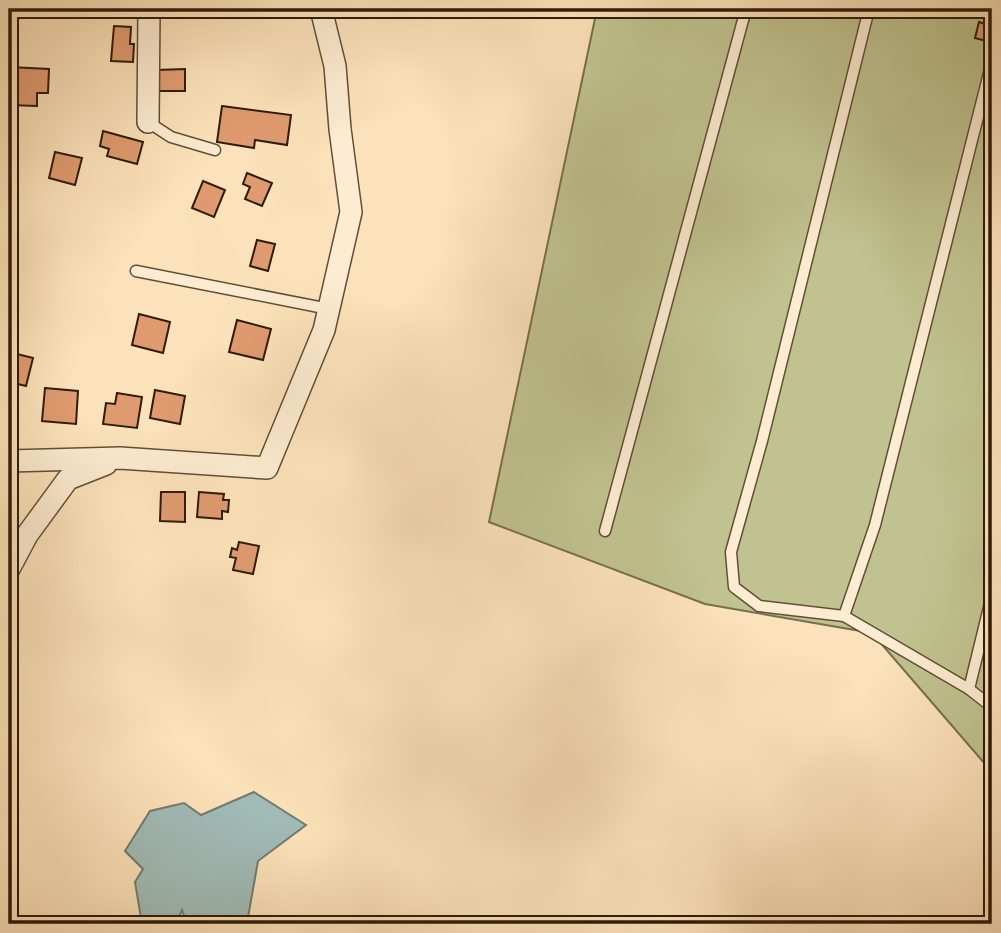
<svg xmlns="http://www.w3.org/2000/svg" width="1001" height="933" font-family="'Gentium Book Plus',serif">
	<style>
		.green { fill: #c0c38f; stroke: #786f4c; stroke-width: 2 }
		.water { fill: #a1bcb8; stroke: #737c72; stroke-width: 2 }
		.building { fill: #df9b6f; stroke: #2f1b0a; stroke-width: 2 }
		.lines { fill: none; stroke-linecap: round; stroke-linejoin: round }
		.lane-casing { stroke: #624d36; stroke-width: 13 }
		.street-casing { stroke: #624d36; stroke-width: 24 }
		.lane { stroke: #fdecd2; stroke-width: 10 }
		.street { stroke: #fdecd2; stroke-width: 21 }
	</style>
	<rect width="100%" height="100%" fill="#fce2ba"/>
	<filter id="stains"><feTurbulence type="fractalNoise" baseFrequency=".00286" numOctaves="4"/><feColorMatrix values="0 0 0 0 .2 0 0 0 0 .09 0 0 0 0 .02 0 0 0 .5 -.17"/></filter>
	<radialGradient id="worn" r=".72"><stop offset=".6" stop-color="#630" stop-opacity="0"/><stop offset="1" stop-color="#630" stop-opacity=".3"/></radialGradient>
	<path class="green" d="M 597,9 L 992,9 L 992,772 L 872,633 L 705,604 L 489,522 Z"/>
	<path class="water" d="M 254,792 L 306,825 L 258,861 L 247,923 L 187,924 L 182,910 L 176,924 L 142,924 L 135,882 L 143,869 L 125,851 L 150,811 L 184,803 L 201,815 Z"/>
	<g class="building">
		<rect x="163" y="9" width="35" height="8"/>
		<path d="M 231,9 L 265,9 L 266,14 L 231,14 Z"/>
		<path d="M 979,22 L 992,26 L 990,42 L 975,38 Z"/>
		<path d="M 114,26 L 131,27 L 130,44 L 134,44 L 133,62 L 111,61 Z"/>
		<path d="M 9,67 L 49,69 L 48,93 L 37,93 L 37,106 L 9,105 Z"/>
		<path d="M 185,69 L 185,91 L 156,91 L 156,70 Z"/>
		<path d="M 222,106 L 291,115 L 287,145 L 255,140 L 254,148 L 217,142 Z"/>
		<path d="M 103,131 L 143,142 L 137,164 L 107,156 L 109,149 L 100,146 Z"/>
		<path d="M 55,152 L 82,158 L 75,185 L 49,178 Z"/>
		<path d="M 247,173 L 272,183 L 262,206 L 245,199 L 250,187 L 243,184 Z"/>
		<path d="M 203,181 L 225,190 L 214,217 L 192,208 Z"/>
		<path d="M 257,240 L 275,244 L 268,271 L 250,266 Z"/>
		<path d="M 139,314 L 170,322 L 163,353 L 132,345 Z"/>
		<path d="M 237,320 L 271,329 L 263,360 L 229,352 Z"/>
		<path d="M 9,352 L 33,358 L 26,386 L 9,382 Z"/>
		<path d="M 45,388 L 78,391 L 76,424 L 42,421 Z"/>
		<path d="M 155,390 L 185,396 L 180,424 L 150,418 Z"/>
		<path d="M 117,393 L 142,397 L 137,428 L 103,424 L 106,403 L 115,404 Z"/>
		<path d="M 161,492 L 185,492 L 185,522 L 160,521 Z"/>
		<path d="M 199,492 L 224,494 L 223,500 L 229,500 L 228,512 L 222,511 L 222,519 L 197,517 Z"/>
		<path d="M 239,542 L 259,546 L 253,574 L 233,570 L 236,558 L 230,557 L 232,548 L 237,550 Z"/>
	</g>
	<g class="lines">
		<g class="lane-casing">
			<g id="lane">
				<path d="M 869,9 L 762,441 L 731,552 L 734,587 L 759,606 L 844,616 L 969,689 L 992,707"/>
				<path d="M 148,122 L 171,137 L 215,150"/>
				<path d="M 136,271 L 329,309"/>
				<path d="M 605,531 L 746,9"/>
				<path d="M 844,616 L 875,525 L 992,61"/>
				<path d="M 969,689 L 992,595"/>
			</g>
		</g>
		<g class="street-casing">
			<g id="street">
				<path d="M 148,122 L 149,9"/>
				<path d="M 9,461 L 120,458 L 267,468 L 324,330 L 351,212 L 340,129 L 335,66 L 321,9"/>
				<path d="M 9,569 L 27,535 L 68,479 L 106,464"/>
			</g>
		</g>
		<use href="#lane" class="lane"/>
		<use href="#street" class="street"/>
	</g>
	<rect width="1001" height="933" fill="none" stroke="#fce2ba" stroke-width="35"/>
	<rect x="10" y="10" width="980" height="912" fill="none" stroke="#2f1b0a" stroke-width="3.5"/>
	<rect x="18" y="18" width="966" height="898" fill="none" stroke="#2f1b0a" stroke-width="2"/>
	<rect width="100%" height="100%" filter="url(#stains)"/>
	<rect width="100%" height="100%" fill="url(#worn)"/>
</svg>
